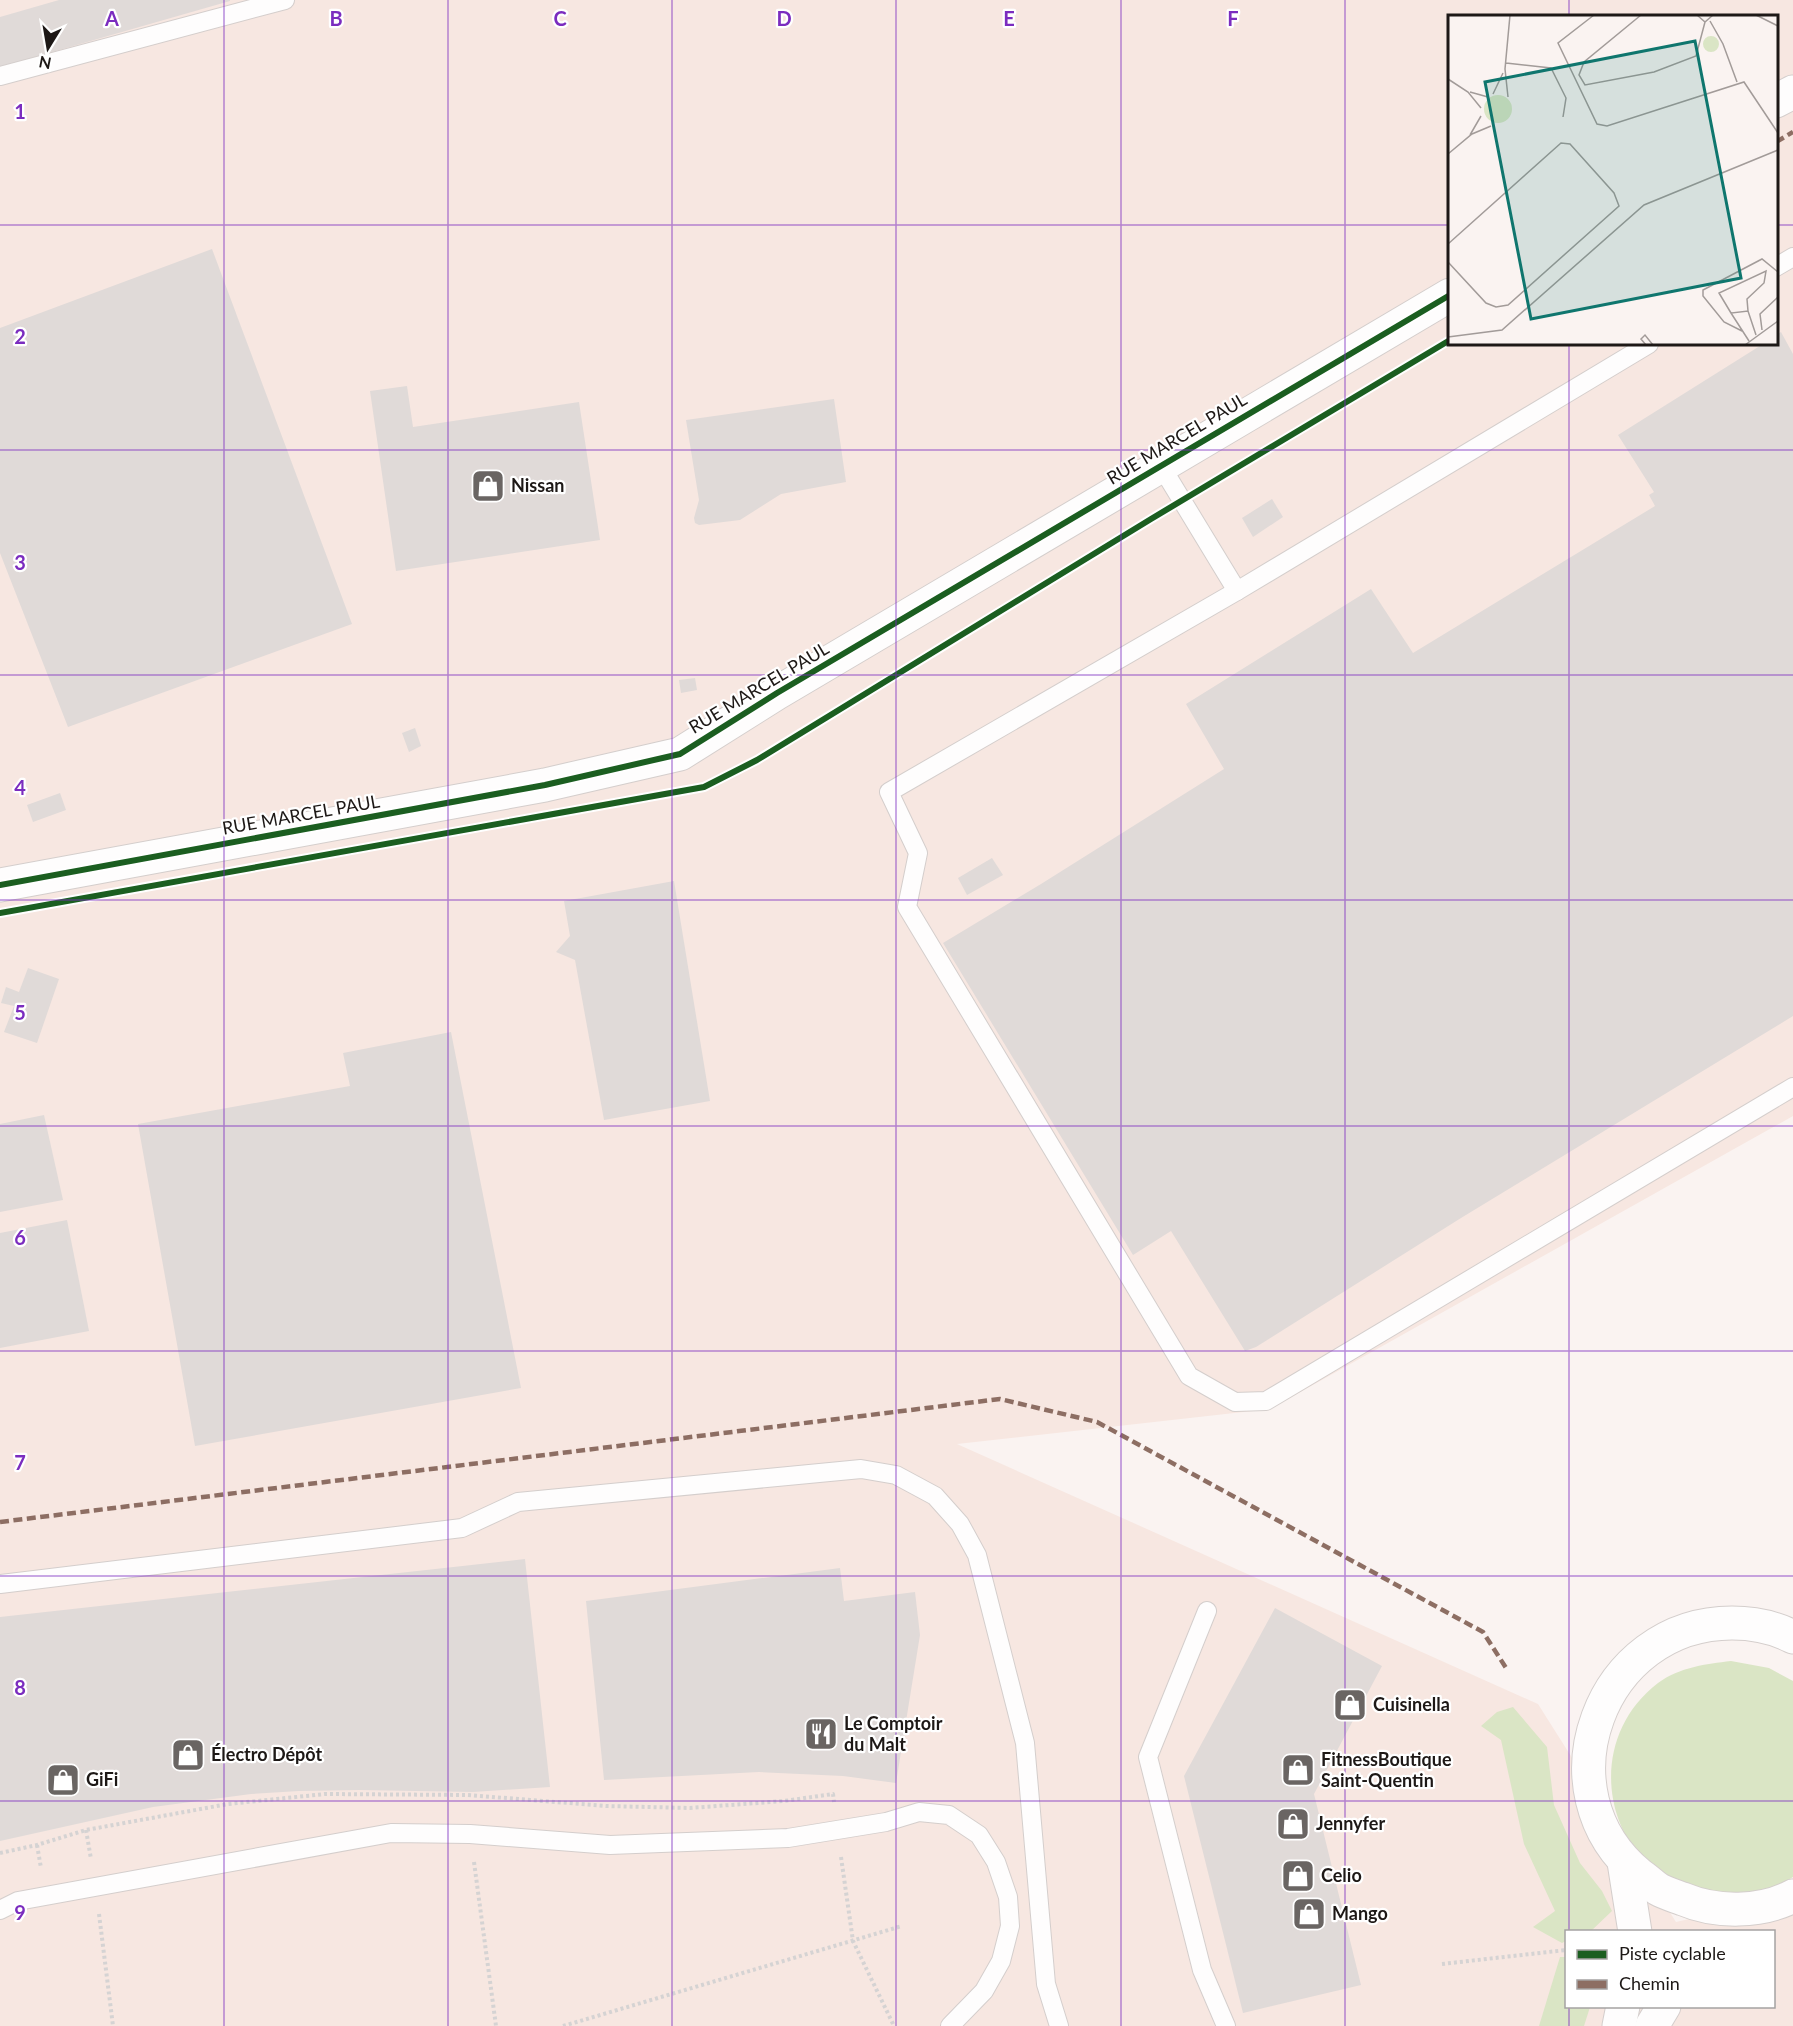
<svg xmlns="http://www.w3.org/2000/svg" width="1793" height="2026" font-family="Lato,sans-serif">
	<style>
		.built { fill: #f7e7e1; fill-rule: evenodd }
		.green { fill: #dae5c5 }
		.building { fill: #e0dad8 }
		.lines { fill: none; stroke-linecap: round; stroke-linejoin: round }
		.lane-casing { stroke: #d4cecc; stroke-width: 20 }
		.street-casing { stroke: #d4cecc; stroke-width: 35 }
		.secondary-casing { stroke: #d4cecc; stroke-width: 35 }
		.path { stroke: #d5d3d3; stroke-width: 4; stroke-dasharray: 3 3; stroke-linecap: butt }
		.lane { stroke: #fefdfd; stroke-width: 18 }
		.street { stroke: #fefdfd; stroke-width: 33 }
		.secondary { stroke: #fefdfd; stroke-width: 33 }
		.quiet { stroke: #8d6e63; stroke-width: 4.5; stroke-dasharray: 9 4.5; stroke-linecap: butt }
		.cycleway-casing { stroke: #fff; stroke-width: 10 }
		.cycleway { stroke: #1b5e20; stroke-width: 6 }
		.grid { fill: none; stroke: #7b2cbf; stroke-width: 1.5; stroke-opacity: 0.55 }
		.labels { text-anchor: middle; stroke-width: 4.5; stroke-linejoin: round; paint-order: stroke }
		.street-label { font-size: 18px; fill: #1d1816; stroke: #fff }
		.poi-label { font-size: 18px; font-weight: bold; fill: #1d1816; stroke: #fff; text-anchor: start }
		.inset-road { fill: none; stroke: #a29b99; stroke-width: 1.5 }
		.view { fill: #0f766e; fill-opacity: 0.15; stroke: #0f766e; stroke-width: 3 }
		.inset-edge { fill: none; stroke: #1d1816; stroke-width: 3 }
		.grid-label { font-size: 20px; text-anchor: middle; font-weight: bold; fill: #7b2cbf; stroke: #fff; stroke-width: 4.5; stroke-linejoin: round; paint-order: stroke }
	</style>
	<rect width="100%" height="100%" fill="#faf3f1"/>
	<path class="built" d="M 0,0 L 1793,0 L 1793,1116 L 1270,1409 L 957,1444 L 1538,1704 L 1676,1922 L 1793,1895 L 1793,2026 L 0,2026 ZM 1450,16 L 1776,16 L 1776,344 L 1450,344 ZM 1566,1932 L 1774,1932 L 1774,2006 L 1566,2006 Z"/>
	<g class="green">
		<path d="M 1731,1661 L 1769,1668 L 1793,1681 L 1793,1877 C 1770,1892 1747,1897 1720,1896 C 1611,1888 1572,1749 1658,1683 C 1680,1667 1706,1664 1731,1661 Z"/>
		<path d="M 1513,1707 L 1547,1747 L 1554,1805 L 1580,1863 L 1602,1891 L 1612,1911 L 1591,1931 L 1566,1932 L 1566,1941 L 1562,1943 L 1533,1927 L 1555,1911 L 1524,1844 L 1501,1740 L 1481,1726 L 1497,1712 Z"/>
		<path d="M 1560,1957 L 1566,1957 L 1566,2006 L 1590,2007 L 1584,2026 L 1539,2026 Z"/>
	</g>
	<g class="building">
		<path d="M 59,0 L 230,0 L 230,1 L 0,67 L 0,17 Z"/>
		<path d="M 212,249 L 352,624 L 68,727 L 0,553 L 0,328 Z"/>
		<path d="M 1781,332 L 1793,354 L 1793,1016 L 1461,1218 L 1256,1347 L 1245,1351 L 1171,1231 L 1133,1255 L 943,943 L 1041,884 L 1224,769 L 1186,704 L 1371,589 L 1413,653 L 1655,506 L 1649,495 L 1654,492 L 1618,435 L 1763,344 L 1776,344 L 1776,335 Z"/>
		<path d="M 407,386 L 413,427 L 579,402 L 600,540 L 396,571 L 370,391 Z"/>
		<path d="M 834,399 L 846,482 L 781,494 L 740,520 L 699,525 L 695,523 L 694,518 L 699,500 L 686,420 Z"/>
		<path d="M 1272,499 L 1283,517 L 1253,537 L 1242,518 Z"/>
		<path d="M 695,678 L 697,690 L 681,693 L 679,680 Z"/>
		<path d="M 415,728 L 421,746 L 409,752 L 402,733 Z"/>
		<path d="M 60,793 L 66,810 L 33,822 L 27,805 Z"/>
		<path d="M 992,858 L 1003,875 L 967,895 L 958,878 Z"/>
		<path d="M 674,881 L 710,1101 L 604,1120 L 575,960 L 556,952 L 570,936 L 564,901 Z"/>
		<path d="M 28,968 L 59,979 L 37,1043 L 4,1032 L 14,1006 L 1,1003 L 6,987 L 19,992 Z"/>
		<path d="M 451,1032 L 521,1388 L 195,1446 L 138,1124 L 350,1086 L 343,1053 Z"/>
		<path d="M 44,1115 L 63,1200 L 0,1212 L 0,1124 Z"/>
		<path d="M 67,1220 L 89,1331 L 0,1348 L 0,1233 Z"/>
		<path d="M 525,1559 L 550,1787 L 473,1792 L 359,1790 L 299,1791 L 251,1794 L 153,1807 L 0,1841 L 0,1617 Z"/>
		<path d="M 840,1568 L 844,1601 L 915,1592 L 920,1635 L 896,1783 L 843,1776 L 759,1772 L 604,1780 L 586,1601 Z"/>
		<path d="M 1275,1608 L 1382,1666 L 1314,1794 L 1361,1985 L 1243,2013 L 1184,1776 Z"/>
	</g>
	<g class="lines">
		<g class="lane-casing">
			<g id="lane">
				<path d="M 0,76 L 285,0"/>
				<path d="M 1776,267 L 1793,257"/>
				<path d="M 1649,344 L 1237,591 L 889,792 L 918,853 L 907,907 L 1189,1376 L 1235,1402 L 1266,1401 L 1793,1087"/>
				<path d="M 1161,466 L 1237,591"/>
				<path d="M 0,1584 L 462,1528 L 518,1502 L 861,1469 L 896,1475 L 935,1496 L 960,1524 L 977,1555 L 1025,1743 L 1046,1984 L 1059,2026"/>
				<path d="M 1207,1611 L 1148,1757 L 1202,1970 L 1226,2026"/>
				<path d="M 0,1910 L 18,1901 L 391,1833 L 470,1834 L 610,1845 L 788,1838 L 886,1822 L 919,1812 L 949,1815 L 979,1835 L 996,1862 L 1008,1897 L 1010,1926 L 1001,1961 L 984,1991 L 950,2026"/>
			</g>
		</g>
		<g class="street-casing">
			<g id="street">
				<path d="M 1776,101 L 1793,92"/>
				<path d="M 0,885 L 545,785 L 680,754 L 777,693 L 1450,295"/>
			</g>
		</g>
		<g class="secondary-casing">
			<g id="secondary">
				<path d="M 1793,1637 C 1774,1627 1753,1623 1732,1623 C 1600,1623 1537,1791 1640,1875 C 1646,1879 1652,1885 1658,1889 C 1665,1893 1675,1896 1683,1899 C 1716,1913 1761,1913 1793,1896"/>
				<path d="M 1624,1862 L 1635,1932"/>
				<path d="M 1619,2026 L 1623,2006"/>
				<path d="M 1652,2026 L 1664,2006"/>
			</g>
		</g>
		<g class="path">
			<path d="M 86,1830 L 91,1859"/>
			<path d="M 37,1845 L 41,1868"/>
			<path d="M 0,1853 L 37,1845 L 86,1830 L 228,1804 L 325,1794 L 468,1795 L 606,1806 L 690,1808 L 784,1801 L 833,1794 L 834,1802"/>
			<path d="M 841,1857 L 853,1941 L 894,2026"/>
			<path d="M 474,1862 L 496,2026"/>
			<path d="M 99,1914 L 113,2026"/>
			<path d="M 1442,1964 L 1566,1950"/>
			<path d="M 563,2026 L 902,1926"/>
		</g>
		<use href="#lane" class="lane"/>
		<use href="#street" class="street"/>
		<use href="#secondary" class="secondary"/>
		<g class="quiet">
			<path d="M 1776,142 L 1793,132"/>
			<path d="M 0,1522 L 1000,1399 L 1097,1422 L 1483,1632 L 1508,1671"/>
		</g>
		<g class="cycleway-casing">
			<g id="cycleway">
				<path d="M 0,885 L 545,785 L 680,754 L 777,693 L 1450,295"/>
				<path d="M 0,913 L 704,787 L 757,760 L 1151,519 L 1450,340"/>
			</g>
		</g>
		<use href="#cycleway" class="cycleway"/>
	</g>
	<path class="grid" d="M 224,0 L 224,2026M 448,0 L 448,2026M 672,0 L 672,2026M 896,0 L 896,2026M 1121,0 L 1121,2026M 1345,0 L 1345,2026M 1569,0 L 1569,16M 0,225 L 1450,225M 1776,225 L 1793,225M 1569,344 L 1569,1932M 0,450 L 1793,450M 0,675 L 1793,675M 0,900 L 1793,900M 0,1126 L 1793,1126M 0,1351 L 1793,1351M 0,1576 L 1793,1576M 0,1801 L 1793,1801M 1569,2006 L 1569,2026"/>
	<defs>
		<g id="shop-square" transform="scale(1.725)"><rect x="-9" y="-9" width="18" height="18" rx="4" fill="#6a6563" stroke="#fff"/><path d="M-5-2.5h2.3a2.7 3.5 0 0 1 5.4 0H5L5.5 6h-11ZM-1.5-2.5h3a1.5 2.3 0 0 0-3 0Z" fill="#fff"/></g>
		<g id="restaurant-square" transform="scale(1.725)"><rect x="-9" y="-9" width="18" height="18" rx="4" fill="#6a6563" stroke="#fff"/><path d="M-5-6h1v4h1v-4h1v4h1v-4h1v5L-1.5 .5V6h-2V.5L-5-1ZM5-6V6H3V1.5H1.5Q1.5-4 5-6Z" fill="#fff"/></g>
	</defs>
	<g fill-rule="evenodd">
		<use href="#shop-square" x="488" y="486"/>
		<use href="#shop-square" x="1350" y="1705"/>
		<use href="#restaurant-square" x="821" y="1734"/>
		<use href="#shop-square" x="188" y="1755"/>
		<use href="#shop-square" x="1298" y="1770"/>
		<use href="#shop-square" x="63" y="1780"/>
		<use href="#shop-square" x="1293" y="1824"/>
		<use href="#shop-square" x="1298" y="1876"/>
		<use href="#shop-square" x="1309" y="1914"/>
	</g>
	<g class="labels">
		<g class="street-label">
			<text transform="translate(1177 439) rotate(-31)" y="6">RUE MARCEL PAUL</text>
			<text transform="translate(759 688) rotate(-31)" y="6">RUE MARCEL PAUL</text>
			<text transform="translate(301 815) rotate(-10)" y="6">RUE MARCEL PAUL</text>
		</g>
		<g class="poi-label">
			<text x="511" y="492">Nissan</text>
			<text x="1373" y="1711">Cuisinella</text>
			<text x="844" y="1730">Le Comptoir<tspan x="844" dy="21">du Malt</tspan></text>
			<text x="211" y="1761">Électro Dépôt</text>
			<text x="1321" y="1766">FitnessBoutique<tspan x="1321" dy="21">Saint-Quentin</tspan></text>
			<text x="86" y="1786">GiFi</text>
			<text x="1316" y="1830">Jennyfer</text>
			<text x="1321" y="1882">Celio</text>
			<text x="1332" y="1920">Mango</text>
		</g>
	</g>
	<g transform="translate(1448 15)">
		<rect width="330" height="330" fill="#faf3f1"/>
		<path d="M255 29a8 8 0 1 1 16 0a8 8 0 1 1-16 0ZM36 94a14 14 0 1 1 28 0a14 14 0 1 1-28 0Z" fill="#dae5c5"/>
		<path class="inset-road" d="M 146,0 L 110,28 L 149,109 L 159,111 L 296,67 L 330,118M 193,0 L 136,47 L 131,60 L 137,70 L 206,57 L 248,41 L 257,7M 249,0 L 257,7 L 265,0M 308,0 L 330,11M 262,6 L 275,29 L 289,67M 58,48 L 103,53 L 118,83 L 115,102M 0,64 L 20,77 L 33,93M 22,77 L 40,82M 45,79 L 55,58M 60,82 L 57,54 L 62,0M 22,120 L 33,101M 0,139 L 24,119 L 43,111M 0,229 L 113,128 L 122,129 L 166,178 L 171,191 L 60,290 L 48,292 L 38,288 L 0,247M 283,298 L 271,278 L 318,256 L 316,268 L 299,284 L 300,296M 314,315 L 312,299 L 330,282M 294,316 L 276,307 L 255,281 L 255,275 L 314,244 L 330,257M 0,322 L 54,315 L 196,190 L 330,135M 301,326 L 283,298 L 300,296 L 308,320M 198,330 L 193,324 L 197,320 L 205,330M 297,330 L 330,306"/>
		<path class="view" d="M 247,26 L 293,263 L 83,304 L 37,67 Z"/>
		<rect width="330" height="330" class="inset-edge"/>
	</g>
	<g class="grid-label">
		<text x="112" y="26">A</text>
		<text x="336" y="26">B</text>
		<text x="560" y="26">C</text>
		<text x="784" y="26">D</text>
		<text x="1009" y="26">E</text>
		<text x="1233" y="26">F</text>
		<text x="20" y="119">1</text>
		<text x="20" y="344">2</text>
		<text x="20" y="570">3</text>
		<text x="20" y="795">4</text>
		<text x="20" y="1020">5</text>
		<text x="20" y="1245">6</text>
		<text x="20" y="1470">7</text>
		<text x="20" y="1695">8</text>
		<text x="20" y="1920">9</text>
	</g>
	<rect x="1565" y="1930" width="210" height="78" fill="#ffffff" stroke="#a5a3a2" stroke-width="1.5"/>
	<rect x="1577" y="1950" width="30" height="9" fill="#1b5e20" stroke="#a5a3a2" stroke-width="1.5"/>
	<text x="1619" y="1960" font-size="18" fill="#1d1816">Piste cyclable</text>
	<rect x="1577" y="1980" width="30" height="9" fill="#8d6e63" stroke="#a5a3a2" stroke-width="1.5"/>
	<text x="1619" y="1990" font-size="18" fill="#1d1816">Chemin</text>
	<g transform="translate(48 48) rotate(191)" stroke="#ffffff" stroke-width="4.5" paint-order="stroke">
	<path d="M0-4.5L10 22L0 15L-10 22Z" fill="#1d1816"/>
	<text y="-9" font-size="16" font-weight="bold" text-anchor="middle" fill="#1d1816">N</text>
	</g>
</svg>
